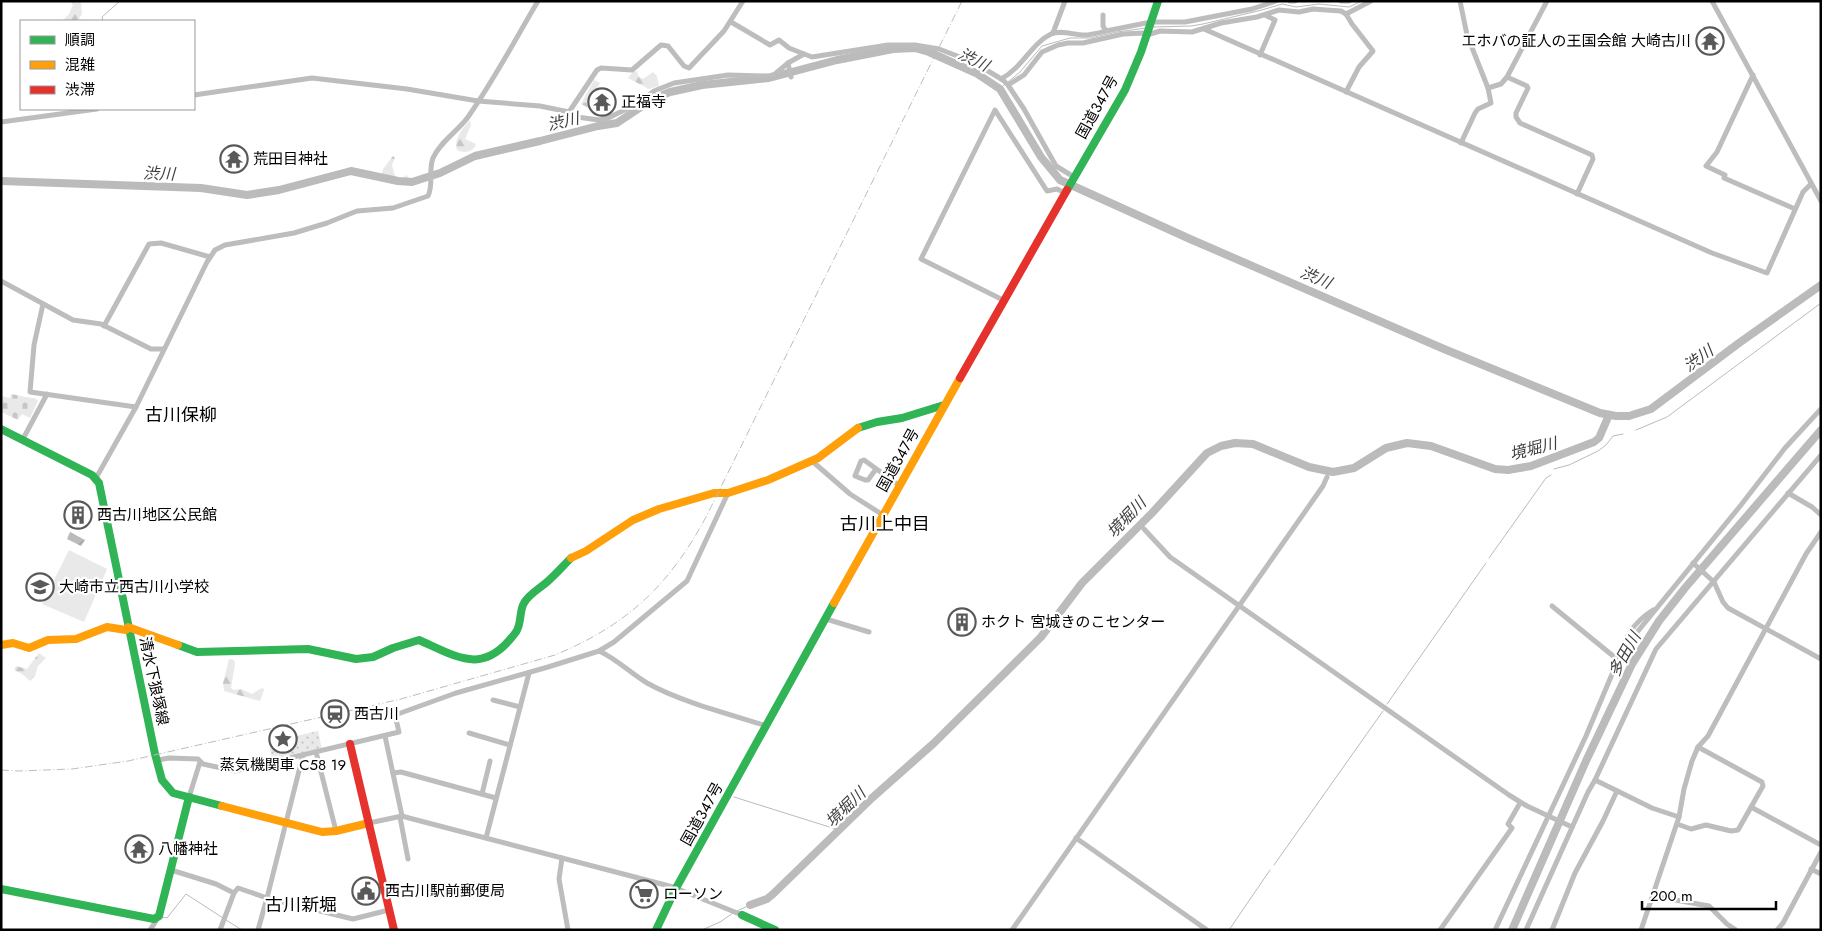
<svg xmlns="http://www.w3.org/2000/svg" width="1822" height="931" font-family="Jost,'Noto Sans JP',sans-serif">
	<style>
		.grass { fill: #e9e9e9 }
		.forest { fill: url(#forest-firs) }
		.cemetery { fill: url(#cemetery-stones) }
		.park { fill: url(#park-dots) }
		.water { fill: url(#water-waves) }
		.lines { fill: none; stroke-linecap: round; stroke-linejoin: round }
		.stream { stroke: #bbb; stroke-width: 1 }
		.river { stroke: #bbb; stroke-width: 8 }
		.street { stroke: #bdbdbd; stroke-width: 5 }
		.fast { stroke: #30b455; stroke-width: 8 }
		.slow { stroke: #ff9f0a; stroke-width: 8 }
		.jam { stroke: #e5322d; stroke-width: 8 }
		.rail { stroke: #bdbdbd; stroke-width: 1; stroke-dasharray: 8 2.5 1 2.5; stroke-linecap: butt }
		.labels { text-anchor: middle; stroke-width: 4.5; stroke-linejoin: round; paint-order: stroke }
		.poi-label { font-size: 15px; fill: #000; stroke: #fff; text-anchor: start }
		.street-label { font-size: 15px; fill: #000; stroke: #fff }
		.water-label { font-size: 16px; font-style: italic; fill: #3f3f3f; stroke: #fff }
		.quarter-label { font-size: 18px; fill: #000; stroke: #fff }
	</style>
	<defs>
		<pattern id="forest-firs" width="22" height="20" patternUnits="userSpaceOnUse" patternTransform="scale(1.25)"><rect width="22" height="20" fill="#e9e9e9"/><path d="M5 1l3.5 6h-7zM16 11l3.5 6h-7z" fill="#c6c6c6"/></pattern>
		<pattern id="cemetery-stones" width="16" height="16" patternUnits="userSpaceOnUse" patternTransform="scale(1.25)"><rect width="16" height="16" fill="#e9e9e9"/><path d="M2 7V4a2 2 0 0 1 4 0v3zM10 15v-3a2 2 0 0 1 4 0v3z" fill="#c6c6c6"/></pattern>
		<pattern id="park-dots" width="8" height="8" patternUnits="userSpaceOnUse" patternTransform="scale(1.25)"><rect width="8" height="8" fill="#e9e9e9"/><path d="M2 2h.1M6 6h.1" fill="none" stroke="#c6c6c6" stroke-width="1.8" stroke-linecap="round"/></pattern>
		<pattern id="water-waves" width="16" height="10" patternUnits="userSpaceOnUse" patternTransform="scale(1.25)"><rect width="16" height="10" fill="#bbb"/><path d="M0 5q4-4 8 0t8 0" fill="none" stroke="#9f9f9f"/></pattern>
	</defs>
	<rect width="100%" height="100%" fill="#fff"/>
	<path class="grass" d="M 69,550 L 107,569 L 84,622 L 42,604 Z"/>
	<g class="forest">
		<path d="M 72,1 L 81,1 L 82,14 L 79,19 L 74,21 L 62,21 L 69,14 L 73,5 L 71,3 Z"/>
		<path d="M 637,71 L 639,77 L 643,79 L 653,72 L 657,76 L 659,86 L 649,89 L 628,78 L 633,72 Z"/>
		<path d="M 470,120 L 471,125 L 465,139 L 476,144 C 474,152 464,154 457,150 C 454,137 462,130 470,120 Z"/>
		<path d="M 393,156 L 395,158 L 392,165 L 395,176 L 400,179 L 407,175 L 409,179 L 406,184 C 397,186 386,184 381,176 L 383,169 Z"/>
		<path d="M 39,653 L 46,658 L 38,666 L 35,676 L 30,681 L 22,674 L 14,670 L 16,666 L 27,669 Z"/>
		<path d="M 229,659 L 234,660 L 235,664 L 231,688 L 234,690 L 241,689 L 252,694 L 260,689 L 263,688 L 264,690 L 260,701 L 224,691 L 223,683 Z"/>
	</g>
	<g class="cemetery">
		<path d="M 594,80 L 600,83 L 590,100 L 602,106 L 598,113 L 581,104 Z"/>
		<path d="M 11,394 L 36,399 L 38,401 L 30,418 L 22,414 L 18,420 L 1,412 L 1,396 L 10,398 Z"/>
	</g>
	<path class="park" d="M 318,731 L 322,749 L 272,760 L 269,742 Z"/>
	<path class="water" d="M 70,532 L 85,540 L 81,546 L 67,539 Z"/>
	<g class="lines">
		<g class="stream">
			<path d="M 103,21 L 102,17 L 120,1"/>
			<path d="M 1152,27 L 1191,26 L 1203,24 L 1262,10 L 1282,4 L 1296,7 L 1319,4 L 1349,7 L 1362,1"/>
			<path d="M 1008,82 L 1020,72 L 1042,46 L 1070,38 L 1090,38 L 1117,32 L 1146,28"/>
			<path d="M 1000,89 L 1005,84"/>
			<path d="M 1820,285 L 1821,285"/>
			<path d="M 1636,430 L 1667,417 L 1821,303"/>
			<path d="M 1554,469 L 1569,465 L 1598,451 L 1606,445 L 1613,436 L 1623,434"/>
			<path d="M 1489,558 L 1546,478 L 1551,475"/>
			<path d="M 1387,704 L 1486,563"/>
			<path d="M 734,797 L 839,830"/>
			<path d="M 1274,865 L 1383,711"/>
			<path d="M 737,911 L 750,905"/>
			<path d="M 162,917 L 167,918 L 186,894 L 223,918"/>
			<path d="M 226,920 L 242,930"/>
			<path d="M 702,930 L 720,922 L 733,913"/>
			<path d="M 1229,930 L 1270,870"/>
		</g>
		<g class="river">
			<path d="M 1,181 L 201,188 L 247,195 L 279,190 L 351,171 L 398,181 L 412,182 L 440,173 L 475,156 L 540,141 L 598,126 L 617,123 L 653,99 L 670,92 L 702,85 L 769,78 L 837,60 L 893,49 L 915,48 L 929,52 L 976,73 L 1000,89 L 1041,157 L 1060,180 L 1190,239 L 1444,349 L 1600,413 L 1616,416 L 1629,416 L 1651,409 L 1739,343 L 1821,285"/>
			<path d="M 750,905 L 767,899 L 773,894 L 872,798 L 934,743 L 1041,637 L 1082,583 L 1152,513 L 1207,453 L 1221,446 L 1235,443 L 1253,444 L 1309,467 L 1333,472 L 1354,468 L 1386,448 L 1407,443 L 1431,446 L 1495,469 L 1508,470 L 1531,466 L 1594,442 L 1599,438 L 1609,415"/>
			<path d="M 1512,930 L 1586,761 L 1632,664 L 1659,621 L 1685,588 L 1821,430"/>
		</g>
		<g class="street">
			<path d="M 1290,1 L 1295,1"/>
			<path d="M 1341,1 L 1349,1"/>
			<path d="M 1460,1 L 1467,35 L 1488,88 L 1491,103 L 1478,109 L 1475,113 L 1461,143"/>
			<path d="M 1547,1 L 1507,77 L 1527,86 L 1528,88 L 1516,113 L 1516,117 L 1520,123 L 1592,155 L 1593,159 L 1577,194"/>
			<path d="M 1712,1 L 1821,201"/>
			<path d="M 1103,15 L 1103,26 L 1106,31 L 1151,22 L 1185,22 L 1252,9 L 1276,1"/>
			<path d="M 731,22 L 770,45 L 779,40 L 789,48 L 804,54"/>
			<path d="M 1204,29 L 1712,253 L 1767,273 L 1803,192 L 1811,184"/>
			<path d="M 1053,33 L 1065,1"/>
			<path d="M 1260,55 L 1275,20 L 1265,15"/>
			<path d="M 788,63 L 791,77"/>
			<path d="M 1753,75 L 1717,152 L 1706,166 L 1725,175 L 1724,178 L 1795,209"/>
			<path d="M 1001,79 C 1022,68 1032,43 1051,34 C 1062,29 1075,36 1087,35 C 1093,34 1100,33 1106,31"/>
			<path d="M 1008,85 L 1024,75 L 1042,52 L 1058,45 L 1068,43 L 1083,43 L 1123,34 L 1144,33 L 1147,35 L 1160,31 L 1192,32 L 1221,23 L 1257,17 L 1279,10 L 1299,12 L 1313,9 L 1326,10 L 1341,11 L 1346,14 L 1371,1"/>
			<path d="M 1488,88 L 1501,84 L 1507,77"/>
			<path d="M 1346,92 L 1359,67 L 1373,51 L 1352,24 L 1346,14"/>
			<path d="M 194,95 L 312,78 L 407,89 L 478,101 L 540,106 L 569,112 L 577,117 L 599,120 L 608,118 L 637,104 L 654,91 L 674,83 L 728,75 L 769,76 L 775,74 L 788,63 L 804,54 L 812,57 L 888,45 L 915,45 L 939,49 L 973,62 L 1003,80 L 1008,85 L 1024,109 L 1056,166 L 1074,177"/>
			<path d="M 569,112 L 597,70 L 601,68 L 632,70 L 661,45 L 668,46 L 684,66 L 689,68 L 724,31 L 743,1"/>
			<path d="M 1,122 L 97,109"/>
			<path d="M 1,281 L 73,320 L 101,324 L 151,349 L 164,349"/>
			<path d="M 1005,301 L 921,259 L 995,110 L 1047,191 L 1057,189 L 1065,193"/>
			<path d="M 43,304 L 34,345 L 30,392 L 136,407"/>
			<path d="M 104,326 L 149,244 L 161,243 L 210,257"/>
			<path d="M 23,439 L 47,394"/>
			<path d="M 812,461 L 850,494 L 883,515"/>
			<path d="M 876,469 L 868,480 L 865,480 L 855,476 L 861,461 L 864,460 L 900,486"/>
			<path d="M 96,478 L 136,407 L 207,262 L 215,250 L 225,245 L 294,233 L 327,223 L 357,211 L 393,208 L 428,196 C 434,184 428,171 433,158 C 440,142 458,131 468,117 C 494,80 515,40 538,1"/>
			<path d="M 1788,493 L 1812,507 L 1821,515"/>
			<path d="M 1144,529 L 1170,557 L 1509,795 L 1527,806 L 1572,827"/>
			<path d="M 1693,563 L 1714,582 L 1723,602 L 1728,608 L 1821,659"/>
			<path d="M 1552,606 L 1618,660 C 1623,639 1634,622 1653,610"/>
			<path d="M 826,619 L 869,632"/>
			<path d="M 599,651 C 617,659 630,673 647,683 C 681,702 729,714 767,726"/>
			<path d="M 493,700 L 520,707"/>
			<path d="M 469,733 L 510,745"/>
			<path d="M 385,736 L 402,816"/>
			<path d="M 316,752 L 336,831"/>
			<path d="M 158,760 L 169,758 L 198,759 L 203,764 L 235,771 L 399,732 L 395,715 L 456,693 L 548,667 L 599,651 L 614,642 L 687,581 L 728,493"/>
			<path d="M 393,773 L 401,772 L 496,798"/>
			<path d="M 1595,780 L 1652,808 L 1679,817"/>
			<path d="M 482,794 L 490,761"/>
			<path d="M 189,797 L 200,762"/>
			<path d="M 1751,807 L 1821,845"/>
			<path d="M 400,817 L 408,859"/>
			<path d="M 369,823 L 402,816 L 409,818 L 673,887 L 742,915"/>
			<path d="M 1677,824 L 1691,829 L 1706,825 L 1731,831 L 1738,830 L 1763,786 L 1762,782 L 1698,747"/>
			<path d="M 486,838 L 529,673"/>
			<path d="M 1076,838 L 1207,930"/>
			<path d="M 562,858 L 559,879 L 568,930"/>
			<path d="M 1811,869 L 1821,874"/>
			<path d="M 171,870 L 216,884 L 234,893"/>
			<path d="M 1653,896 L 1709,906 L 1727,924 L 1736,930"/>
			<path d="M 150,930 L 156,921 L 157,918"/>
			<path d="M 220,930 L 234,893 L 238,888 L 267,898 L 303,755"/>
			<path d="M 258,930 L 267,898 L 353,919 L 389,910"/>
			<path d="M 1012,930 L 1323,486 L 1327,477"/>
			<path d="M 1440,930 L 1512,828 L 1508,824 L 1520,803"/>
			<path d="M 1495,930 L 1586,736 L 1618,660 L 1634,636 L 1741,505 L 1785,448 L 1821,409"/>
			<path d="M 1526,930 L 1588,792 L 1595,780 L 1656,649 L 1821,455"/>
			<path d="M 1552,930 L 1575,873 L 1603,821 L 1617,791"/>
			<path d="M 1641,930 L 1679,817 L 1684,789 L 1692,761 L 1698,747 L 1708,736 L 1806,554 L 1821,532"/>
			<path d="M 1777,930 L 1783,923 L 1821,852"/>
		</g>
		<g class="fast">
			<path d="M 1067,190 L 1125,90 L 1141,52 L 1158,1"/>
			<path d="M 858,428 L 877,422 L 902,418 L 944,405"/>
			<path d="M 1,429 L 92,475 L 99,483 L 155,754 L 162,780 L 173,793 L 222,806"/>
			<path d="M 178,645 L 197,652 L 308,649 L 356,659 L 373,657 L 393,648 L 419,640 C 459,658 484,676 516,632 C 522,623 519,611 524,603 C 529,594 539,589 547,582 C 555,575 563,566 571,558"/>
			<path d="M 1,889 L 154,919 L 159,916 L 189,797"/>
			<path d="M 742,915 L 775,930"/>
			<path d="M 656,930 L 675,890 L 834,603"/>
		</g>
		<g class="slow">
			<path d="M 571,558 L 586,551 L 633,520 L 659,509 L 714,493 L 728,493 L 768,480 L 818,458 L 858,428"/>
			<path d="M 834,603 L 960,378"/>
			<path d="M 1,645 L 13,643 L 29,648 L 48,640 L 76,639 L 107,627 L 126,630 L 128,627 L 178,645"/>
			<path d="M 222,806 L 322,832 L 336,831 L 369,823"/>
		</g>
		<g class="jam">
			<path d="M 960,378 L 1067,190"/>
			<path d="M 350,744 L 394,930"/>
		</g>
		<path class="rail" d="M 1,770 L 19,771 L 72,769 L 128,761 L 401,699 L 555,655 C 627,625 669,586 706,517 L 962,1"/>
	</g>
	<defs>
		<g id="temple-ring" transform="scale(1.4375)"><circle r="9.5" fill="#fff" stroke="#595959" stroke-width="1.5"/><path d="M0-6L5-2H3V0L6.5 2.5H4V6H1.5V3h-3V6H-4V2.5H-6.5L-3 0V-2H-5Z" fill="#595959"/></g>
		<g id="building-ring" transform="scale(1.4375)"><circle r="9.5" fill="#fff" stroke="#595959" stroke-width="1.5"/><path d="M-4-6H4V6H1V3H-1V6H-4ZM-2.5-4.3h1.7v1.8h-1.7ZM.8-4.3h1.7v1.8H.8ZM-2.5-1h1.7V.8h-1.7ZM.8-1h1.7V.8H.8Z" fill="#595959"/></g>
		<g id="school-ring" transform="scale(1.4375)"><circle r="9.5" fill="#fff" stroke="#595959" stroke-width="1.5"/><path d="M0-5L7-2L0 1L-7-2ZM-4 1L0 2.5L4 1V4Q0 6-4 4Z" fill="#595959"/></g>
		<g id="station-ring" transform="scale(1.4375)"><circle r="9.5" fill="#fff" stroke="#595959" stroke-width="1.5"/><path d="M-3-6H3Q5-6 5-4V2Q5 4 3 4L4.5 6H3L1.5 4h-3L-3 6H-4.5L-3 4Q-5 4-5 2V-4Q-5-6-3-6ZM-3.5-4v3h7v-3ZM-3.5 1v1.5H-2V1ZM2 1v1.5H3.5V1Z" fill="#595959"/></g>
		<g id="sight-ring" transform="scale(1.4375)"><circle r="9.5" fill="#fff" stroke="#595959" stroke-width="1.5"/><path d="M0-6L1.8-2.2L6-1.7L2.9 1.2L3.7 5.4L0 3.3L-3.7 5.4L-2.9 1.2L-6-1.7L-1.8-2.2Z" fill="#595959"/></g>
		<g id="civic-ring" transform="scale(1.4375)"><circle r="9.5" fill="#fff" stroke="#595959" stroke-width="1.5"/><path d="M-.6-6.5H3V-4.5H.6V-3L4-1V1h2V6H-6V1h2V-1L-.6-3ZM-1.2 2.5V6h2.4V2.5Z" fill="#595959"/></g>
		<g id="supermarket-ring" transform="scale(1.4375)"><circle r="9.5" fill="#fff" stroke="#595959" stroke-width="1.5"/><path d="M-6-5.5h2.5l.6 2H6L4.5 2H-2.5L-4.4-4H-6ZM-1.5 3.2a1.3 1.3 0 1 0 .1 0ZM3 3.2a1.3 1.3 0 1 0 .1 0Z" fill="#595959"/></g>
	</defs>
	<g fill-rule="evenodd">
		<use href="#temple-ring" x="1710" y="41"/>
		<use href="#temple-ring" x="602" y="102"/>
		<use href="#temple-ring" x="234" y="159"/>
		<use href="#building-ring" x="78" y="515"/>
		<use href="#school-ring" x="40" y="587"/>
		<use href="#building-ring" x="962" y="622"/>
		<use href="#station-ring" x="335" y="714"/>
		<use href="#sight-ring" x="283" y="739"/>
		<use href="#temple-ring" x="139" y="849"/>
		<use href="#civic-ring" x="366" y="891"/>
		<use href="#supermarket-ring" x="644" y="894"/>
	</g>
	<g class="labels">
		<g class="poi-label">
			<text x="1691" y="46" text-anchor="end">エホバの証人の王国会館 大崎古川</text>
			<text x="621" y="107">正福寺</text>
			<text x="253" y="164">荒田目神社</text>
			<text x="97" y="520">西古川地区公民館</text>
			<text x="59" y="592">大崎市立西古川小学校</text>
			<text x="981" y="627">ホクト 宮城きのこセンター</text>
			<text x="354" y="719">西古川</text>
			<text x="283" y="770" text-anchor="middle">蒸気機関車 C58 19</text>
			<text x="158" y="854">八幡神社</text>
			<text x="385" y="896">西古川駅前郵便局</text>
			<text x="663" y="899">ローソン</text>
		</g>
		<g class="street-label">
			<text transform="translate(1097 107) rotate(-61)" y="5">国道347号</text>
			<text transform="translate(898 460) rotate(-61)" y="5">国道347号</text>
			<text transform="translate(154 681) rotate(78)" y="5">清水下狼塚線</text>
			<text transform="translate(702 814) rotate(-61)" y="5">国道347号</text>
		</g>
		<g class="water-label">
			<text transform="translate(974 59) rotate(26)" y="6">渋川</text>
			<text transform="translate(563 121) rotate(-13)" y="6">渋川</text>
			<text transform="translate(159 173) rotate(2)" y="6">渋川</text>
			<text transform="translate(1316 277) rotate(23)" y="6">渋川</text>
			<text transform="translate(1698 358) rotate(-36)" y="6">渋川</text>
			<text transform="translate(1533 448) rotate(-14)" y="6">境堀川</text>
			<text transform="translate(1126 517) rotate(-46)" y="6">境堀川</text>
			<text transform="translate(1624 654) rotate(-61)" y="6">多田川</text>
			<text transform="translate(845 807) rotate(-44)" y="6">境堀川</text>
		</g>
		<g class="quarter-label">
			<text x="181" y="421">古川保柳</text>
			<text x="885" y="530">古川上中目</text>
			<text x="301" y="911">古川新堀</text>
		</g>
	</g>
	<rect width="1822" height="931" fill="none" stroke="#000000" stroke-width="5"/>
	<rect x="20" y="20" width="175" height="90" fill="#ffffff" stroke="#999999"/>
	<rect x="30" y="36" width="25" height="8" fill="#30b455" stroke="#999999"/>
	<text x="65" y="45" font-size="15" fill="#000000">順調</text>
	<rect x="30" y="61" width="25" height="8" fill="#ff9f0a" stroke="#999999"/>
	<text x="65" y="70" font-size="15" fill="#000000">混雑</text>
	<rect x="30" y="86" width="25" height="8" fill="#e5322d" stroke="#999999"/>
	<text x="65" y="95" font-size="15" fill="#000000">渋滞</text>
	<path d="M1642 901v8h134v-8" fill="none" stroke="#000000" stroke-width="2.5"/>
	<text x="1650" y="901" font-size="15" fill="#000000" stroke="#ffffff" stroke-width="4" paint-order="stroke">200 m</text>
</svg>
